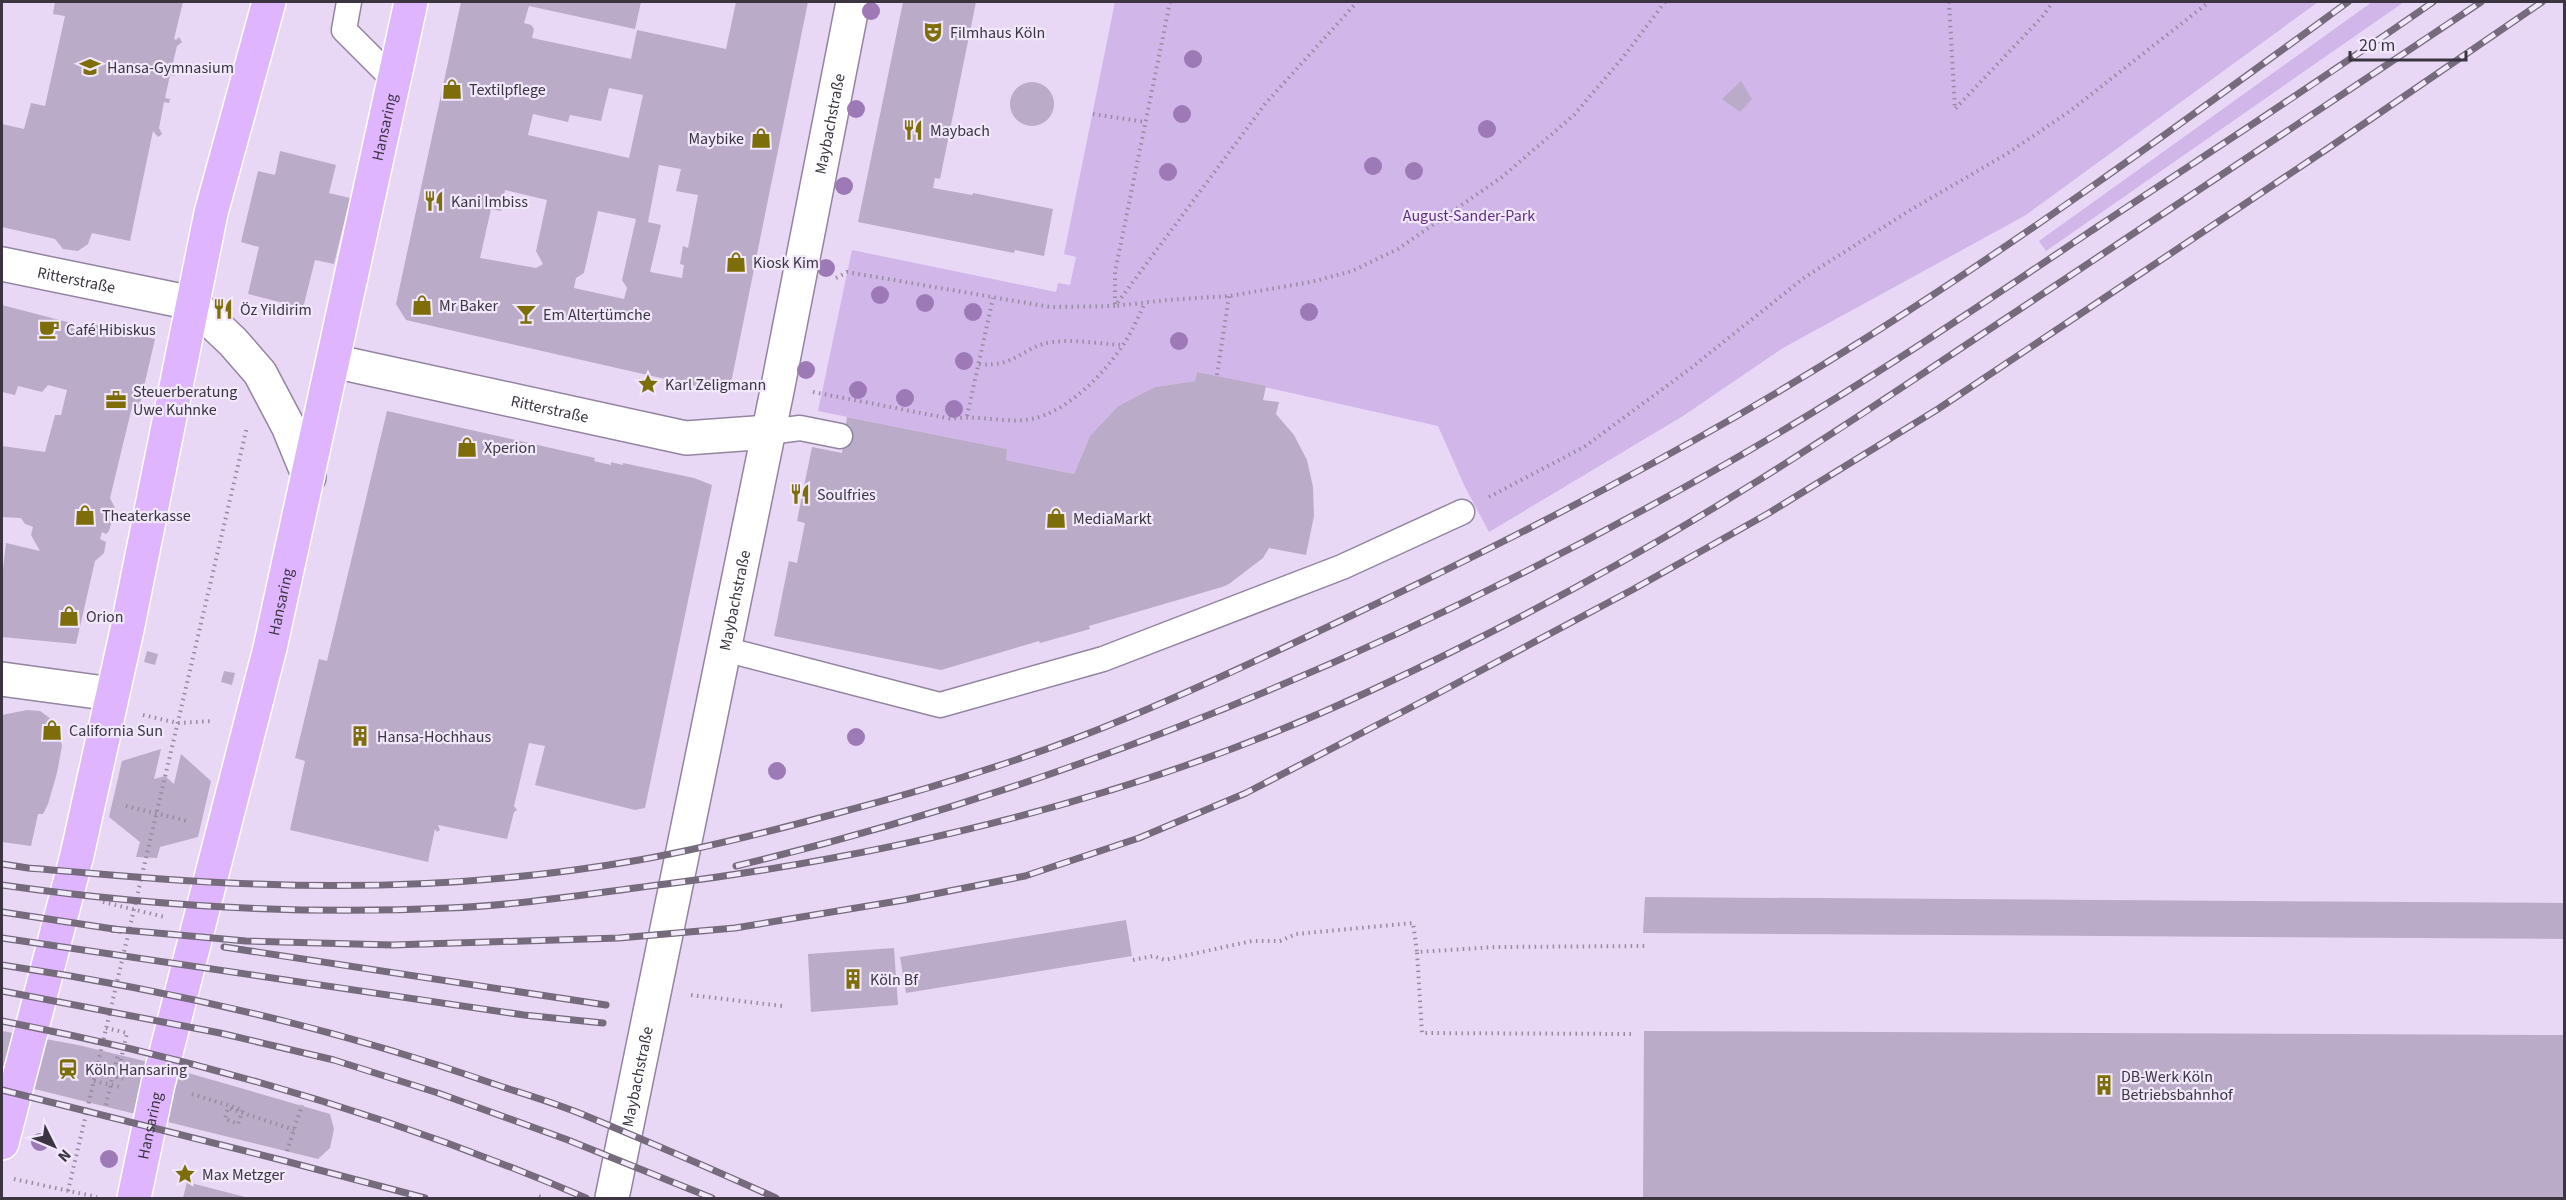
<svg xmlns="http://www.w3.org/2000/svg" width="2566" height="1200" font-family="'Source Sans 3',sans-serif">
	<style>
		.green { fill: #d1b6ea }
		.building { fill: #baabc8; fill-rule: evenodd }
		.lines { fill: none; stroke-linecap: round; stroke-linejoin: round }
		.service-casing { stroke: #9384a0; stroke-width: 27 }
		.minor-casing { stroke: #9384a0; stroke-width: 36 }
		.primary-casing { stroke: #fff; stroke-width: 36 }
		.path { stroke: #978ba0; stroke-width: 4; stroke-dasharray: 1.5 4.5; stroke-linecap: butt }
		.service { stroke: #fff; stroke-width: 24 }
		.minor { stroke: #fff; stroke-width: 33 }
		.primary { stroke: #deb5fe; stroke-width: 33 }
		.rail-casing { stroke: #756b7c; stroke-width: 7 }
		.rail { stroke: #f1e8fb; stroke-width: 4.5; stroke-dasharray: 14; stroke-linecap: butt }
		.tree { fill: #9d7ab6 }
		.labels { text-anchor: middle; stroke-width: 4.5; stroke-linejoin: round; paint-order: stroke }
		.poi-label { font-size: 16px; fill: #3c3541; stroke: #f1e8fb; text-anchor: start }
		.street-label { font-size: 16px; fill: #3c3541; stroke: #f1e8fb }
		.park-label { font-size: 16px; fill: #5f2d82; stroke: #f1e8fb }
	</style>
	<rect width="100%" height="100%" fill="#e8d8f6"/>
	<g class="green">
		<path d="M 1115,2 L 2318,2 L 2026,215 L 1783,348 L 1683,416 L 1489,532 L 1465,487 L 1438,426 L 1197,372 L 1195,381 L 1155,387 L 1118,406 L 1090,436 L 1074,474 L 1006,460 L 1007,449 L 818,411 L 852,250 L 1056,292 L 1058,283 L 1070,285 L 1076,257 L 1064,254 L 1065,249 Z"/>
		<path d="M 2372,2 L 2404,2 L 2046,251 L 2039,241 Z"/>
	</g>
	<g class="building">
		<path d="M 55,2 L 183,2 L 174,39 L 176,40 L 179,37 L 182,42 L 177,46 L 171,71 L 175,72 L 175,76 L 170,75 L 165,98 L 170,99 L 169,103 L 164,102 L 159,128 L 162,134 L 158,137 L 153,131 L 130,241 L 92,233 L 88,244 L 78,251 L 63,249 L 55,239 L 2,227 L 2,124 L 24,129 L 31,103 L 45,106 L 65,16 L 53,14 Z"/>
		<path d="M 461,2 L 641,2 L 635,29 L 529,6 L 524,23 L 531,25 L 534,29 L 532,38 L 631,59 L 637,30 L 726,49 L 736,2 L 808,2 L 731,383 L 719,388 L 718,391 L 406,320 L 396,304 ZM 609,88 L 643,95 L 629,158 L 528,135 L 533,114 L 568,122 L 570,115 L 601,121 ZM 659,165 L 681,169 L 676,191 L 698,195 L 688,248 L 683,246 L 680,264 L 684,265 L 682,278 L 650,272 L 661,225 L 648,222 ZM 505,190 L 547,200 L 536,251 L 543,264 L 536,268 L 480,258 L 491,209 L 501,211 ZM 598,211 L 636,219 L 622,280 L 627,288 L 624,299 L 574,288 L 576,278 L 584,273 Z"/>
		<path d="M 903,2 L 976,2 L 940,179 L 935,178 L 933,188 L 972,195 L 973,193 L 1053,209 L 1044,256 L 1015,250 L 1014,253 L 858,222 Z"/>
		<path d="M 1741,81 L 1752,99 L 1740,112 L 1722,99 Z"/>
		<circle cx="1032" cy="104" r="22"/>
		<path d="M 280,151 L 336,165 L 329,193 L 350,198 L 334,264 L 315,260 L 303,308 L 248,294 L 259,247 L 241,242 L 258,171 L 275,175 Z"/>
		<path d="M 2,305 L 90,328 L 92,324 L 155,339 L 139,408 L 132,407 L 110,498 L 115,508 L 109,531 L 106,534 L 102,532 L 100,539 L 106,542 L 104,553 L 95,561 L 76,644 L 2,637 L 2,578 L 6,543 L 40,551 L 31,535 L 33,527 L 25,524 L 21,518 L 2,517 L 2,446 L 45,452 L 55,415 L 61,415 L 67,390 L 48,385 L 42,392 L 18,386 L 15,395 L 2,392 L 3,379 L 2,378 Z"/>
		<path d="M 1197,372 L 1266,386 L 1263,400 L 1279,402 L 1276,414 L 1294,435 L 1307,460 L 1313,487 L 1314,516 L 1306,555 L 1269,548 L 1263,558 L 1229,584 L 1222,587 L 1089,626 L 1090,629 L 1040,643 L 1039,641 L 941,670 L 774,636 L 789,561 L 797,563 L 805,523 L 797,521 L 812,447 L 842,453 L 847,417 L 1007,449 L 1006,460 L 1074,474 L 1090,436 L 1118,406 L 1155,387 L 1195,381 Z"/>
		<path d="M 387,411 L 595,458 L 594,461 L 611,465 L 611,462 L 623,465 L 623,463 L 694,478 L 712,485 L 645,808 L 635,810 L 535,785 L 545,746 L 529,743 L 514,806 L 517,810 L 514,812 L 507,839 L 438,825 L 440,830 L 437,832 L 435,829 L 428,862 L 290,830 L 305,761 L 295,758 L 319,659 L 327,661 Z"/>
		<path d="M 147,651 L 158,654 L 155,665 L 144,662 Z"/>
		<path d="M 224,671 L 235,673 L 232,685 L 221,682 Z"/>
		<path d="M 27,710 L 40,711 L 51,719 L 57,727 L 62,746 L 57,773 L 48,804 L 43,814 L 38,814 L 31,846 L 2,842 L 2,715 Z"/>
		<path d="M 161,749 L 154,779 L 165,776 L 174,784 L 181,754 L 211,781 L 198,837 L 160,847 L 157,858 L 136,857 L 140,842 L 109,817 L 122,761 Z"/>
		<path d="M 1645,897 L 2564,903 L 2564,939 L 1643,933 Z"/>
		<path d="M 1126,920 L 1132,956 L 906,993 L 900,957 Z"/>
		<path d="M 894,948 L 898,1005 L 811,1012 L 808,954 Z"/>
		<path d="M 2,1031 L 78,1045 L 157,1064 L 330,1114 L 334,1129 L 330,1148 L 318,1159 L 2,1081 Z"/>
		<path d="M 1644,1031 L 2564,1035 L 2564,1198 L 1643,1198 Z"/>
		<path d="M 187,1182 L 249,1198 L 183,1198 Z"/>
	</g>
	<g class="lines">
		<g class="service-casing">
			<g id="service">
				<path d="M 349,2 L 344,30 L 395,81"/>
				<path d="M 769,432 L 800,428 L 840,436"/>
				<path d="M 724,649 L 940,705 L 1103,659 L 1342,567 L 1462,512"/>
			</g>
		</g>
		<g class="minor-casing">
			<g id="minor">
				<path id="s1" d="M 2,264 L 192,303 L 233,342 L 260,373 L 288,426 L 309,477"/>
				<path id="s2" d="M 333,361 L 686,438 L 769,432"/>
				<path d="M 2,679 L 112,694"/>
				<path id="s3" d="M 612,1198 L 778,386 L 853,2"/>
			</g>
		</g>
		<g class="primary-casing">
			<g id="primary">
				<path d="M 2,1143 L 77,855 L 127,630 L 211,213 L 269,2"/>
				<path id="s4" d="M 134,1198 L 158,1084 L 270,648 L 411,2"/>
			</g>
		</g>
		<g class="path">
			<path d="M 1170,2 L 1115,272 L 1115,306 L 1167,300 L 1229,296 L 1311,282 L 1352,271 L 1398,249 L 1502,177 L 1574,115 L 1624,56 L 1665,2"/>
			<path d="M 1949,2 L 1955,109 L 2042,17 L 2053,2"/>
			<path d="M 1093,114 L 1146,122"/>
			<path d="M 836,278 L 847,272 L 1050,307 L 1115,306 L 1265,104 L 1357,2"/>
			<path d="M 979,364 C 1016,368 1024,345 1053,342 C 1075,339 1100,344 1123,345"/>
			<path d="M 1217,375 L 1229,296"/>
			<path d="M 813,392 L 952,419 C 979,414 1004,424 1031,419 C 1066,413 1104,374 1123,345 C 1132,332 1138,317 1145,303"/>
			<path d="M 967,416 L 993,298"/>
			<path d="M 1489,497 L 1584,447 L 1691,368 L 1805,277 L 1912,209 L 2005,155 L 2070,111 L 2209,2"/>
			<path d="M 143,715 L 178,723 L 213,721"/>
			<path d="M 126,806 L 188,821"/>
			<path d="M 103,902 L 165,917"/>
			<path d="M 1133,960 L 1153,956 L 1165,960 L 1252,941 L 1280,941 L 1296,934 L 1413,923 L 1417,952"/>
			<path d="M 691,995 L 782,1006"/>
			<path d="M 106,1028 L 127,1033 L 117,1077 L 123,1079"/>
			<path d="M 1631,1034 L 1422,1033 L 1417,952 L 1496,947 L 1646,946"/>
			<path d="M 96,1073 L 112,1077"/>
			<path d="M 94,1081 L 120,1087"/>
			<path d="M 192,1094 L 243,1110 L 238,1124 L 225,1119 L 228,1108 L 294,1130"/>
			<path d="M 106,1105 L 118,1054"/>
			<path d="M 287,1151 L 302,1105"/>
			<path d="M 14,1179 L 97,1197"/>
			<path d="M 68,1191 L 247,427"/>
			<path d="M 539,1196 L 544,1198"/>
		</g>
		<use href="#service" class="service"/>
		<use href="#minor" class="minor"/>
		<use href="#primary" class="primary"/>
		<g class="rail-casing">
			<g id="rail">
				<path d="M 2,864 L 28,868 C 104,874 181,882 257,884 C 384,889 514,882 639,860 C 706,848 772,831 838,813 C 937,787 1034,757 1129,717 C 1199,688 1269,655 1338,622 C 1518,537 1697,445 1866,338 C 2032,233 2190,117 2348,2"/>
				<path d="M 736,866 C 1083,783 1415,641 1724,465 C 1852,392 1975,309 2097,227 C 2210,152 2323,79 2433,2"/>
				<path d="M 2,885 C 150,906 300,915 449,908 C 522,905 594,893 666,884 C 908,853 1150,794 1372,690 C 1499,631 1624,564 1743,490 C 1836,433 1926,371 2017,311 C 2172,208 2326,105 2481,2"/>
				<path d="M 2,912 L 120,930"/>
				<path d="M 112,929 L 246,941 L 392,945 L 619,938 L 735,928 L 904,900 L 1025,876 L 1139,838 L 1246,793 L 1431,697 L 1632,590 L 1769,513 L 1938,409 L 2327,149 L 2542,2"/>
				<path d="M 2,938 L 524,1015 L 603,1023"/>
				<path d="M 224,947 L 606,1005"/>
				<path d="M 2,965 C 169,990 335,1028 494,1084 C 524,1094 555,1103 584,1115 C 649,1142 712,1169 776,1198"/>
				<path d="M 2,991 L 220,1033 L 334,1060 L 438,1093 L 568,1140 L 712,1198"/>
				<path d="M 2,1021 C 202,1060 399,1118 586,1198"/>
				<path d="M 2,1090 L 285,1161 L 425,1198"/>
			</g>
		</g>
		<use href="#rail" class="rail"/>
	</g>
	<g class="tree">
		<circle cx="871" cy="11" r="9"/>
		<circle cx="1193" cy="59" r="9"/>
		<circle cx="856" cy="109" r="9"/>
		<circle cx="1182" cy="114" r="9"/>
		<circle cx="1487" cy="129" r="9"/>
		<circle cx="1373" cy="166" r="9"/>
		<circle cx="1414" cy="171" r="9"/>
		<circle cx="1168" cy="172" r="9"/>
		<circle cx="844" cy="186" r="9"/>
		<circle cx="826" cy="268" r="9"/>
		<circle cx="880" cy="295" r="9"/>
		<circle cx="925" cy="303" r="9"/>
		<circle cx="973" cy="312" r="9"/>
		<circle cx="1309" cy="312" r="9"/>
		<circle cx="1179" cy="341" r="9"/>
		<circle cx="964" cy="361" r="9"/>
		<circle cx="806" cy="370" r="9"/>
		<circle cx="858" cy="390" r="9"/>
		<circle cx="905" cy="398" r="9"/>
		<circle cx="954" cy="409" r="9"/>
		<circle cx="856" cy="737" r="9"/>
		<circle cx="777" cy="771" r="9"/>
		<circle cx="40" cy="1142" r="9"/>
		<circle cx="109" cy="1159" r="9"/>
	</g>
	<defs>
		<g id="theatre-bare" transform="scale(1.62)"><path d="M-5-5.5Q0-4 5-5.5V0Q5 5 0 6Q-5 5-5 0ZM-3.3-2.5H-1v1.5H-3.3ZM1-2.5H3.3v1.5H1ZM-2.8 1Q0 5.5 2.8 1Z" fill="#7e6e0a" stroke="#f1e8fb" stroke-width="2.5" paint-order="stroke"/></g>
		<g id="school-bare" transform="scale(1.62)"><path d="M0-5L7-2L0 1L-7-2ZM-4 1L0 2.5L4 1V4Q0 6-4 4Z" fill="#7e6e0a" stroke="#f1e8fb" stroke-width="2.5" paint-order="stroke"/></g>
		<g id="shop-bare" transform="scale(1.62)"><path d="M-5-2.5h2.3a2.7 3.5 0 0 1 5.4 0H5L5.5 6h-11ZM-1.5-2.5h3a1.5 2.3 0 0 0-3 0Z" fill="#7e6e0a" stroke="#f1e8fb" stroke-width="2.5" paint-order="stroke"/></g>
		<g id="restaurant-bare" transform="scale(1.62)"><path d="M-5-6h1v4h1v-4h1v4h1v-4h1v5L-1.5 .5V6h-2V.5L-5-1ZM5-6V6H3V1.5H1.5Q1.5-4 5-6Z" fill="#7e6e0a" stroke="#f1e8fb" stroke-width="2.5" paint-order="stroke"/></g>
		<g id="bar-bare" transform="scale(1.62)"><path d="M-6-5H6L.8 .8V4.5H3.5V6h-7V4.5H-.8V.8Z" fill="#7e6e0a" stroke="#f1e8fb" stroke-width="2.5" paint-order="stroke"/></g>
		<g id="cafe-bare" transform="scale(1.62)"><path d="M-5.5-4.5H6V0H3Q3 3.5 0 3.5H-2.5Q-5.5 3.5-5.5 0ZM3-3.2v2h1.7v-2ZM-6 4.5H4V6H-6Z" fill="#7e6e0a" stroke="#f1e8fb" stroke-width="2.5" paint-order="stroke"/></g>
		<g id="sight-bare" transform="scale(1.62)"><path d="M0-6L1.8-2.2L6-1.7L2.9 1.2L3.7 5.4L0 3.3L-3.7 5.4L-2.9 1.2L-6-1.7L-1.8-2.2Z" fill="#7e6e0a" stroke="#f1e8fb" stroke-width="2.5" paint-order="stroke"/></g>
		<g id="office-bare" transform="scale(1.62)"><path d="M-6-3h4V-5.5h4V-3h4V5H-6ZM-1-4.5V-3h2v-1.5ZM-6 0V1H6V0Z" fill="#7e6e0a" stroke="#f1e8fb" stroke-width="2.5" paint-order="stroke"/></g>
		<g id="building-bare" transform="scale(1.62)"><path d="M-4-6H4V6H1V3H-1V6H-4ZM-2.5-4.3h1.7v1.8h-1.7ZM.8-4.3h1.7v1.8H.8ZM-2.5-1h1.7V.8h-1.7ZM.8-1h1.7V.8H.8Z" fill="#7e6e0a" stroke="#f1e8fb" stroke-width="2.5" paint-order="stroke"/></g>
		<g id="station-bare" transform="scale(1.62)"><path d="M-3-6H3Q5-6 5-4V2Q5 4 3 4L4.5 6H3L1.5 4h-3L-3 6H-4.5L-3 4Q-5 4-5 2V-4Q-5-6-3-6ZM-3.5-4v3h7v-3ZM-3.5 1v1.5H-2V1ZM2 1v1.5H3.5V1Z" fill="#7e6e0a" stroke="#f1e8fb" stroke-width="2.5" paint-order="stroke"/></g>
	</defs>
	<g fill-rule="evenodd">
		<use href="#theatre-bare" x="933" y="32"/>
		<use href="#school-bare" x="90" y="67"/>
		<use href="#shop-bare" x="452" y="89"/>
		<use href="#restaurant-bare" x="913" y="130"/>
		<use href="#shop-bare" x="761" y="138"/>
		<use href="#restaurant-bare" x="434" y="201"/>
		<use href="#shop-bare" x="736" y="262"/>
		<use href="#shop-bare" x="422" y="305"/>
		<use href="#restaurant-bare" x="223" y="309"/>
		<use href="#bar-bare" x="526" y="314"/>
		<use href="#cafe-bare" x="49" y="329"/>
		<use href="#sight-bare" x="648" y="384"/>
		<use href="#office-bare" x="116" y="400"/>
		<use href="#shop-bare" x="467" y="447"/>
		<use href="#restaurant-bare" x="800" y="494"/>
		<use href="#shop-bare" x="85" y="515"/>
		<use href="#shop-bare" x="1056" y="518"/>
		<use href="#shop-bare" x="69" y="616"/>
		<use href="#shop-bare" x="52" y="730"/>
		<use href="#building-bare" x="360" y="736"/>
		<use href="#building-bare" x="853" y="979"/>
		<use href="#station-bare" x="68" y="1069"/>
		<use href="#building-bare" x="2104" y="1085"/>
		<use href="#sight-bare" x="185" y="1174"/>
	</g>
	<g class="labels">
		<g class="poi-label">
			<text x="950" y="38">Filmhaus Köln</text>
			<text x="107" y="73">Hansa-Gymnasium</text>
			<text x="469" y="95">Textilpflege</text>
			<text x="930" y="136">Maybach</text>
			<text x="744" y="144" text-anchor="end">Maybike</text>
			<text x="451" y="207">Kani Imbiss</text>
			<text x="753" y="268">Kiosk Kim</text>
			<text x="439" y="311">Mr Baker</text>
			<text x="240" y="315">Öz Yildirim</text>
			<text x="543" y="320">Em Altertümche</text>
			<text x="66" y="335">Café Hibiskus</text>
			<text x="665" y="390">Karl Zeligmann</text>
			<text x="133" y="397">Steuerberatung<tspan x="133" dy="18">Uwe Kuhnke</tspan></text>
			<text x="484" y="453">Xperion</text>
			<text x="817" y="500">Soulfries</text>
			<text x="102" y="521">Theaterkasse</text>
			<text x="1073" y="524">MediaMarkt</text>
			<text x="86" y="622">Orion</text>
			<text x="69" y="736">California Sun</text>
			<text x="377" y="742">Hansa-Hochhaus</text>
			<text x="870" y="985">Köln Bf</text>
			<text x="85" y="1075">Köln Hansaring</text>
			<text x="2121" y="1082">DB-Werk Köln<tspan x="2121" dy="18">Betriebsbahnhof</tspan></text>
			<text x="202" y="1180">Max Metzger</text>
		</g>
		<g class="street-label">
			<text dy="6" stroke="none"><textPath href="#s3" startOffset="1096">Maybachstraße</textPath></text>
			<text dy="6" stroke="none"><textPath href="#s4" startOffset="1100">Hansaring</textPath></text>
			<text dy="6" stroke="none"><textPath href="#s1" startOffset="76">Ritterstraße</textPath></text>
			<text dy="6" stroke="none"><textPath href="#s2" startOffset="222">Ritterstraße</textPath></text>
			<text dy="6" stroke="none"><textPath href="#s3" startOffset="610">Maybachstraße</textPath></text>
			<text dy="6" stroke="none"><textPath href="#s4" startOffset="614">Hansaring</textPath></text>
			<text dy="6" stroke="none"><textPath href="#s3" startOffset="124">Maybachstraße</textPath></text>
			<text dy="6" stroke="none"><textPath href="#s4" startOffset="74">Hansaring</textPath></text>
		</g>
		<g class="park-label">
			<text x="1469" y="221">August-Sander-Park</text>
		</g>
	</g>
	<rect width="2566" height="1200" fill="none" stroke="#3c3541" stroke-width="6"/>
	<g transform="translate(54 1146) rotate(133)" stroke="#f1e8fb" stroke-width="4.5" paint-order="stroke">
	<path d="M0-4.5L10 22L0 15L-10 22Z" fill="#3c3541"/>
	<text y="-9" font-size="16" font-weight="bold" text-anchor="middle" fill="#3c3541">N</text>
	</g>
	<path d="M2350 51v9h116v-9" fill="none" stroke="#3c3541" stroke-width="3"/>
	<text x="2359" y="51" font-size="18" fill="#3c3541" stroke="#f1e8fb" stroke-width="4.5" paint-order="stroke">20 m</text>
</svg>
